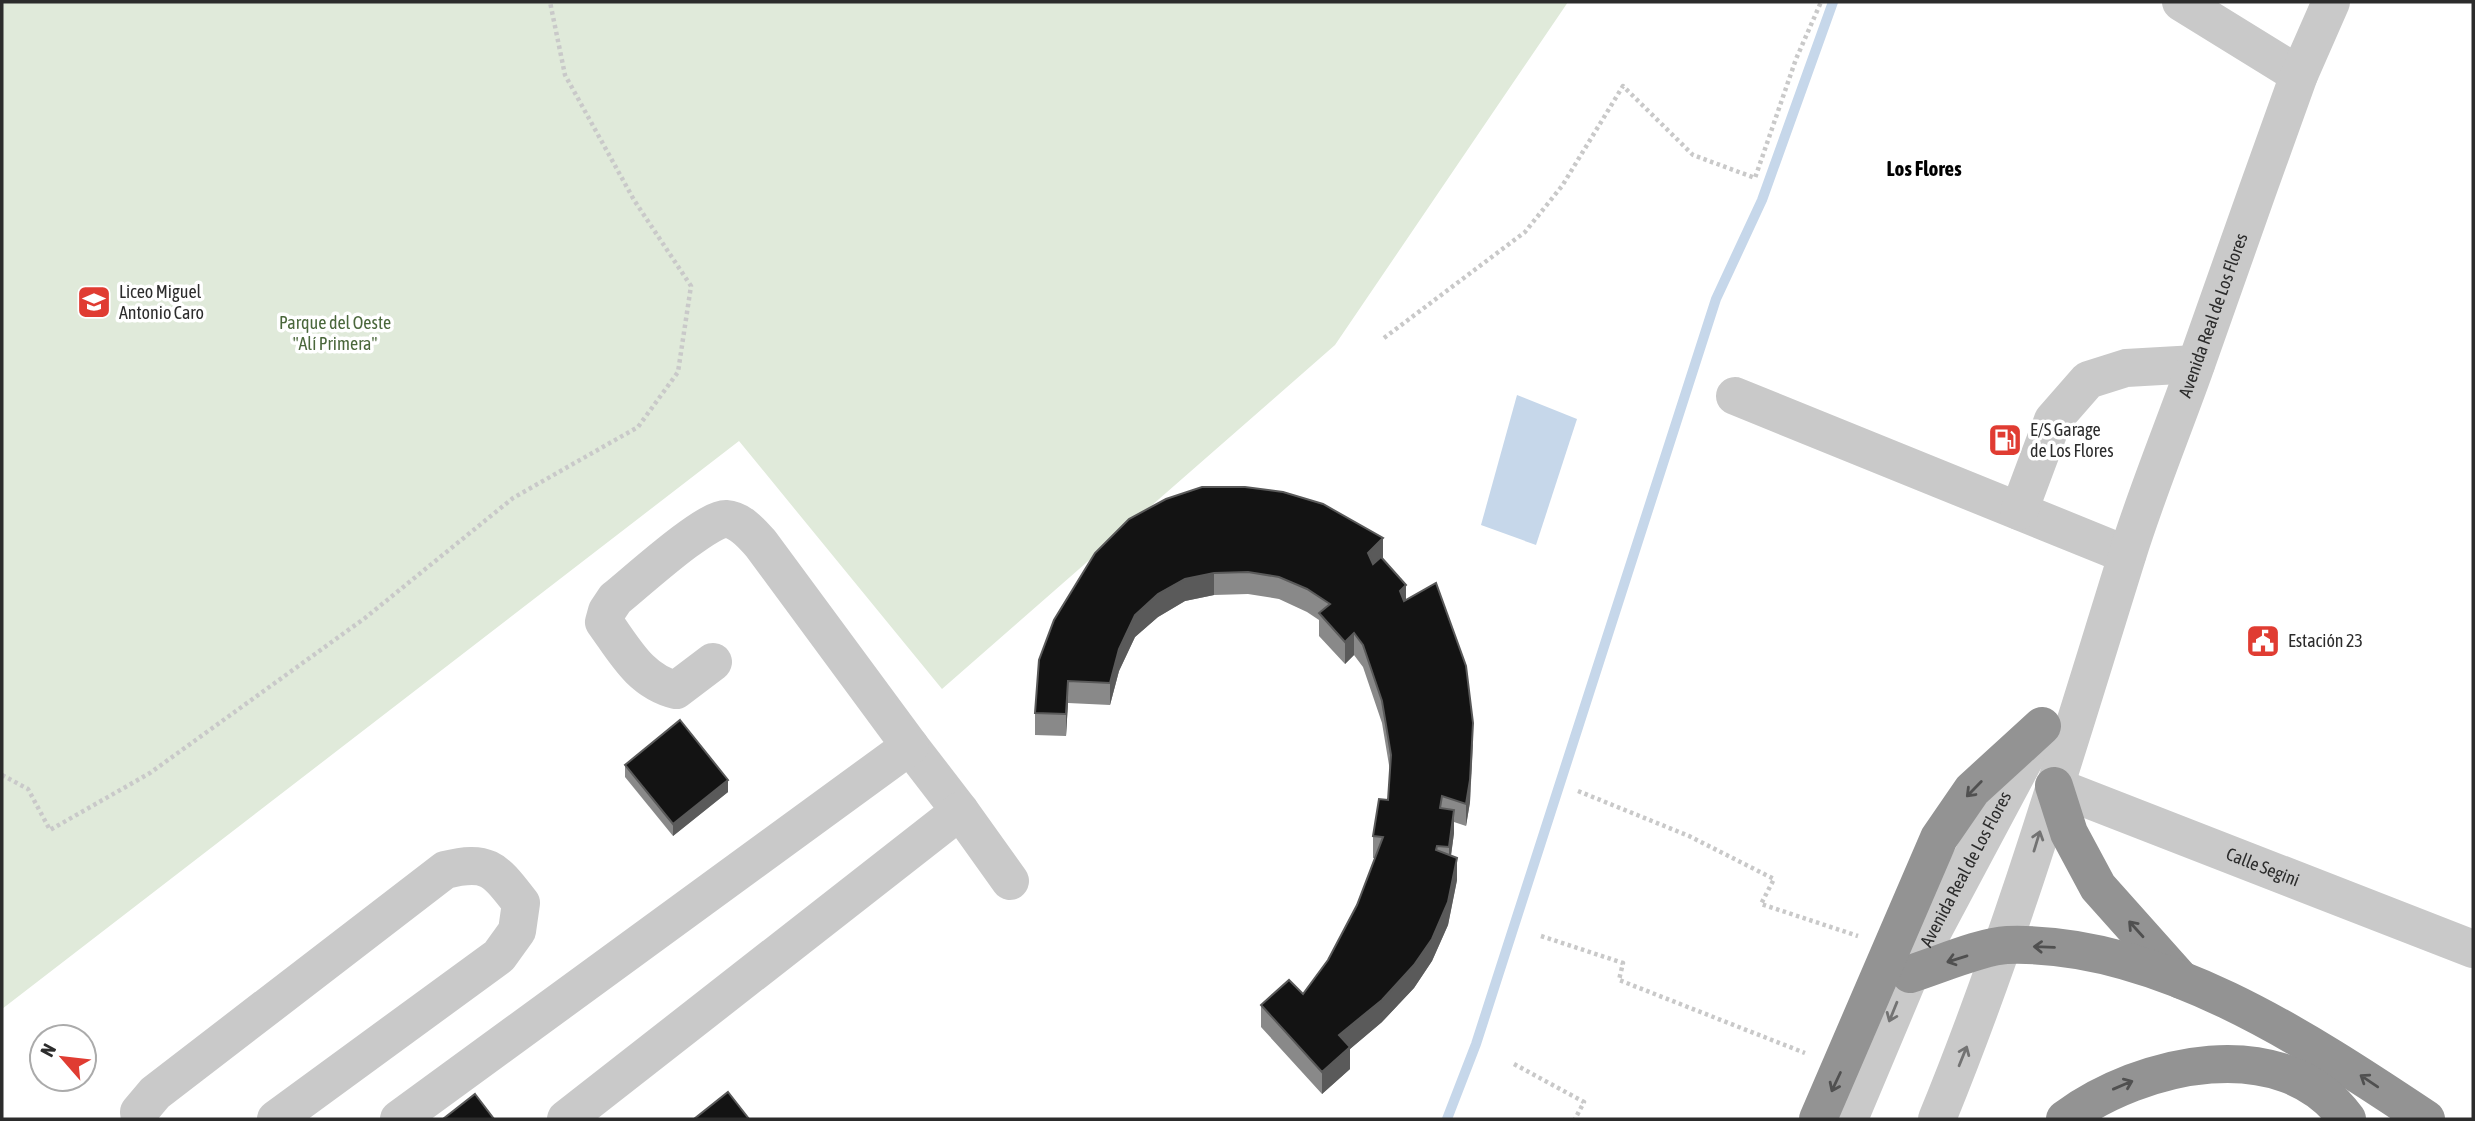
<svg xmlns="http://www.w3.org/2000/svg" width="2475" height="1121" font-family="'Asap Condensed',sans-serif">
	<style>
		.green { fill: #e0eada }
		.water { fill: #c6d7ea }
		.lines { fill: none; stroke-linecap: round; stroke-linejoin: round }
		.stream { stroke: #c6d7ea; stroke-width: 10 }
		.path { stroke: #c9c9c9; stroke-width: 4.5; stroke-dasharray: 3.5 3.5; stroke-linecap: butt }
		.minor { stroke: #c9c9c9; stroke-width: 38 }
		.highway { stroke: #939393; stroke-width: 38 }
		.wall { fill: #898989 }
		.shaded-wall { fill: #5a5a5a }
		.building { fill: #131313; stroke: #5a5a5a; stroke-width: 2 }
		.oneway { stroke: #505050 }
		.oneway2 { stroke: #737373 }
		.labels { text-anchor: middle; stroke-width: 7; stroke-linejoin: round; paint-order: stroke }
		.poi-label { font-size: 18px; fill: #2c2c2c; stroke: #fff; text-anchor: start }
		.street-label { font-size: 18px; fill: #2c2c2c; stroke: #fff }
		.park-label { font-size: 18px; fill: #4a673b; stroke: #fff }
		.quarter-label { font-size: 21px; font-weight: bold; fill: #000; stroke: #fff }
	</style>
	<rect width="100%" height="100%" fill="#fff"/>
	<path class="green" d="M 2,2 L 1568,2 L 1335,345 L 942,689 L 739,441 L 2,1009 Z"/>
	<path class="water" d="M 1517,395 L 1577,419 L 1536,545 L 1481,525 Z"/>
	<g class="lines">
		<path class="stream" d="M 1447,1119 L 1476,1044 L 1716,299 L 1762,200 L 1833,2"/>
		<g class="path">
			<path d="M 1384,338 L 1525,232 L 1562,186 L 1623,86 L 1693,155 L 1755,178 L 1796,59 L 1821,2"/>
			<path d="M 2,775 L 28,789 L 50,830 L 150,773 L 365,618 L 513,498 L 638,427 L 678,372 L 691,286 L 634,200 L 565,75 L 550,2"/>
			<path d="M 1578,791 L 1689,836 L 1774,879 L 1761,904 L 1858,936"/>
			<path d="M 1541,936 L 1623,963 L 1619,980 L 1805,1053"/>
			<path d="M 1514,1064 L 1584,1102 L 1575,1119"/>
		</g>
		<g class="minor">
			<path d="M 2181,2 L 2299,75"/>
			<path d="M 1735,396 L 2127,555"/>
			<path d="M 2019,511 L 2053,420 L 2088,380 L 2126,368 L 2196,364"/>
			<path d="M 910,746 L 960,811"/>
			<path id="s1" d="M 2054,786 L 2473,949"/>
			<path d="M 140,1119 L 139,1112 L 155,1093 L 445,870 C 489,859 495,870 521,903 L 517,931 L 499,956 L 276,1119"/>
			<path d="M 399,1119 L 910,746 L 761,544 C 752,534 741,520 726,519 C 706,518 634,584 615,599 L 607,611 L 604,622 C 625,651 640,681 676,690 L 713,662"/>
			<path d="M 566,1119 L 960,811 L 1010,881"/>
			<path id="s2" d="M 1849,1119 L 1910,974 L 2040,730"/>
			<path id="s3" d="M 1937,1119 C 2012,936 2068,745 2127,556 C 2146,495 2171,434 2193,373 C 2228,274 2263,174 2299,75 L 2331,2"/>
		</g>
		<g class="highway">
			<path d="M 2054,786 L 2069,833 L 2098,887 L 2181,980"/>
			<path d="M 1910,974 C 1936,966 1982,946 2007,945 C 2156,940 2306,1039 2426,1119"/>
			<path d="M 1818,1119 L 1939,838 L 1972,790 L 2042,726"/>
			<path d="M 2065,1119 C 2141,1063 2282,1030 2347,1119"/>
		</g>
	</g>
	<g class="wall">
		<path d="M 1095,553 L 1383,559 L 1406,600 L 1473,745 L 1470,802 L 1466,826 L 1454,822 L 1454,833 L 1451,856 L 1457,880 L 1448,925 L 1432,961 L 1414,988 L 1382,1022 L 1350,1049 L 1350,1069 L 1322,1094 L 1261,1027 L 1261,1005 L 1303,994 L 1328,960 L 1357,905 L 1375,858 L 1373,858 L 1373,836 L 1388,800 L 1390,771 L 1382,723 L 1363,667 L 1354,655 L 1345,664 L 1319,636 L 1319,620 L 1307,612 L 1279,599 L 1248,594 L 1214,595 L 1185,601 L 1158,617 L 1135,637 L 1119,671 L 1110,705 L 1068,703 L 1066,736 L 1035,735 L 1035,713 Z"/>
		<path d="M 625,765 L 728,792 L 673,836 L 625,777 Z"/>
	</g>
	<g class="shaded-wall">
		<path d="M 1383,538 L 1383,560 L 1368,575 L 1368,553 Z"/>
		<path d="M 1214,573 L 1214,595 L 1185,601 L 1158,617 L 1135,637 L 1119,671 L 1110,705 L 1110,683 L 1119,649 L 1135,615 L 1158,594 L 1185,579 Z"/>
		<path d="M 1406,585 L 1406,607 L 1400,591 Z"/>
		<path d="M 1354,633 L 1354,655 L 1345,664 L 1345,642 Z"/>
		<path d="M 1068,681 L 1068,703 L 1066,736 L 1066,714 Z"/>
		<path d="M 1473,723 L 1470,802 L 1466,826 L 1466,804 Z"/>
		<path d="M 728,780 L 728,792 L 673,836 L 673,824 Z"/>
		<path d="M 1454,810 L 1454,833 L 1449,869 L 1449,847 Z"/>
		<path d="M 1457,858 L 1457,880 L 1448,925 L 1432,961 L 1414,988 L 1382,1022 L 1350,1049 L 1350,1069 L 1322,1094 L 1322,1072 L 1339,1035 Z"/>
	</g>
	<g class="building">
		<path d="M 1202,487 L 1245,487 L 1283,492 L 1323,504 L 1383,538 L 1368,553 L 1373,564 L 1381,557 L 1406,585 L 1400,591 L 1404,601 L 1436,583 L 1466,666 L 1473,723 L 1470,780 L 1466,804 L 1442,796 L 1440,808 L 1454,810 L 1449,847 L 1437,846 L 1436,850 L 1457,858 L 1448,902 L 1432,939 L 1414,965 L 1382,1000 L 1339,1035 L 1350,1047 L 1322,1072 L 1261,1005 L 1289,980 L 1303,994 L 1328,960 L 1357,905 L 1383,837 L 1373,836 L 1379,799 L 1388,800 L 1391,755 L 1382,701 L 1363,645 L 1354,633 L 1345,642 L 1319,613 L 1330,604 L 1307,589 L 1279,577 L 1248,572 L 1214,573 L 1185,579 L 1158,594 L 1135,615 L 1119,649 L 1110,683 L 1068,681 L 1066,714 L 1035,713 L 1039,660 L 1054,620 L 1095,553 L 1129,519 L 1166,499 Z"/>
		<path d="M 680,720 L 728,780 L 673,824 L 625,765 Z"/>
		<path d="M 728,1092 L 749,1119 L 694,1119 Z"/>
		<path d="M 475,1094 L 494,1119 L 443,1119 Z"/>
	</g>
	<defs><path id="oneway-shaft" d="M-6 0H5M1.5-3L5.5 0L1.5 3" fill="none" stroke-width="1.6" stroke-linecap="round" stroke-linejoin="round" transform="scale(1.75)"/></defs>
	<g class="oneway">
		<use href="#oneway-shaft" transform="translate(1974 789) rotate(134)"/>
		<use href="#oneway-shaft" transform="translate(2136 929) rotate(-132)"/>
		<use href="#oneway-shaft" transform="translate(2044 947) rotate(-178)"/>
		<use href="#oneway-shaft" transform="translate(1957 959) rotate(163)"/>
		<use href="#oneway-shaft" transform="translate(2369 1081) rotate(-146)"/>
		<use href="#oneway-shaft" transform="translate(1836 1082) rotate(115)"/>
		<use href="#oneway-shaft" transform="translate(2123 1085) rotate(-23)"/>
	</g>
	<g class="oneway2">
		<use href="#oneway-shaft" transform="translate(2037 841) rotate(-73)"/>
		<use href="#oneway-shaft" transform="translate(1893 1012) rotate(112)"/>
		<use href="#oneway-shaft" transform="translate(1963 1056) rotate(-68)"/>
	</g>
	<defs>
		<g id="school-square" transform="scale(1.75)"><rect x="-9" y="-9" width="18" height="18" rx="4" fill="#e03c32" stroke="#fff"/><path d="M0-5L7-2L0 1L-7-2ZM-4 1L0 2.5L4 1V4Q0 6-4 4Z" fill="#fff"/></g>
		<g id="fuel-square" transform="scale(1.75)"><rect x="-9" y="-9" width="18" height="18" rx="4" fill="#e03c32" stroke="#fff"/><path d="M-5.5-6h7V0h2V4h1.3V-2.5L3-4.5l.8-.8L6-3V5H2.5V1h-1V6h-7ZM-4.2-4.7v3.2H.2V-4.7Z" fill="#fff"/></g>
		<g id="civic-square" transform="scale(1.75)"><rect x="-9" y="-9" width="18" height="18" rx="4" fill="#e03c32" stroke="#fff"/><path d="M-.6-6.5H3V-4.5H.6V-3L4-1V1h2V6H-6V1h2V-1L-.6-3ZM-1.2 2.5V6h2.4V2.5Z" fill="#fff"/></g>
	</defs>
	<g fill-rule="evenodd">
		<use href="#school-square" x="94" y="302"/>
		<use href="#fuel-square" x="2005" y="440"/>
		<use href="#civic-square" x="2263" y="641"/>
	</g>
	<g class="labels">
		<g class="poi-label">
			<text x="119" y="298">Liceo Miguel<tspan x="119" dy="21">Antonio Caro</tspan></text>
			<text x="2030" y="436">E/S Garage<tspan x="2030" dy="21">de Los Flores</tspan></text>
			<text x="2288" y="647">Estación 23</text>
		</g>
		<g class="street-label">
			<text dy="6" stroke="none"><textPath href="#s3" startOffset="850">Avenida Real de Los Flores</textPath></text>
			<text dy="6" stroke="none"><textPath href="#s1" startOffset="224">Calle Segini</textPath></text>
			<text dy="6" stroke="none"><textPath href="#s2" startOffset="276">Avenida Real de Los Flores</textPath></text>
		</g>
		<g class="park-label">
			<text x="335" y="329">Parque del Oeste<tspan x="335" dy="21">"Alí Primera"</tspan></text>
		</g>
		<g class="quarter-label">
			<text x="1924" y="176">Los Flores</text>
		</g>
	</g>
	<rect width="2475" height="1121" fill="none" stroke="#2c2c2c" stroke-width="7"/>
	<g transform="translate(63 1058) rotate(298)"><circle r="33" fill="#ffffff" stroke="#ababab" stroke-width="2"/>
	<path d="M0-5L12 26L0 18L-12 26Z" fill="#e03c32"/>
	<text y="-10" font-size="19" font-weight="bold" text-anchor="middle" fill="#2c2c2c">N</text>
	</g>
</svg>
